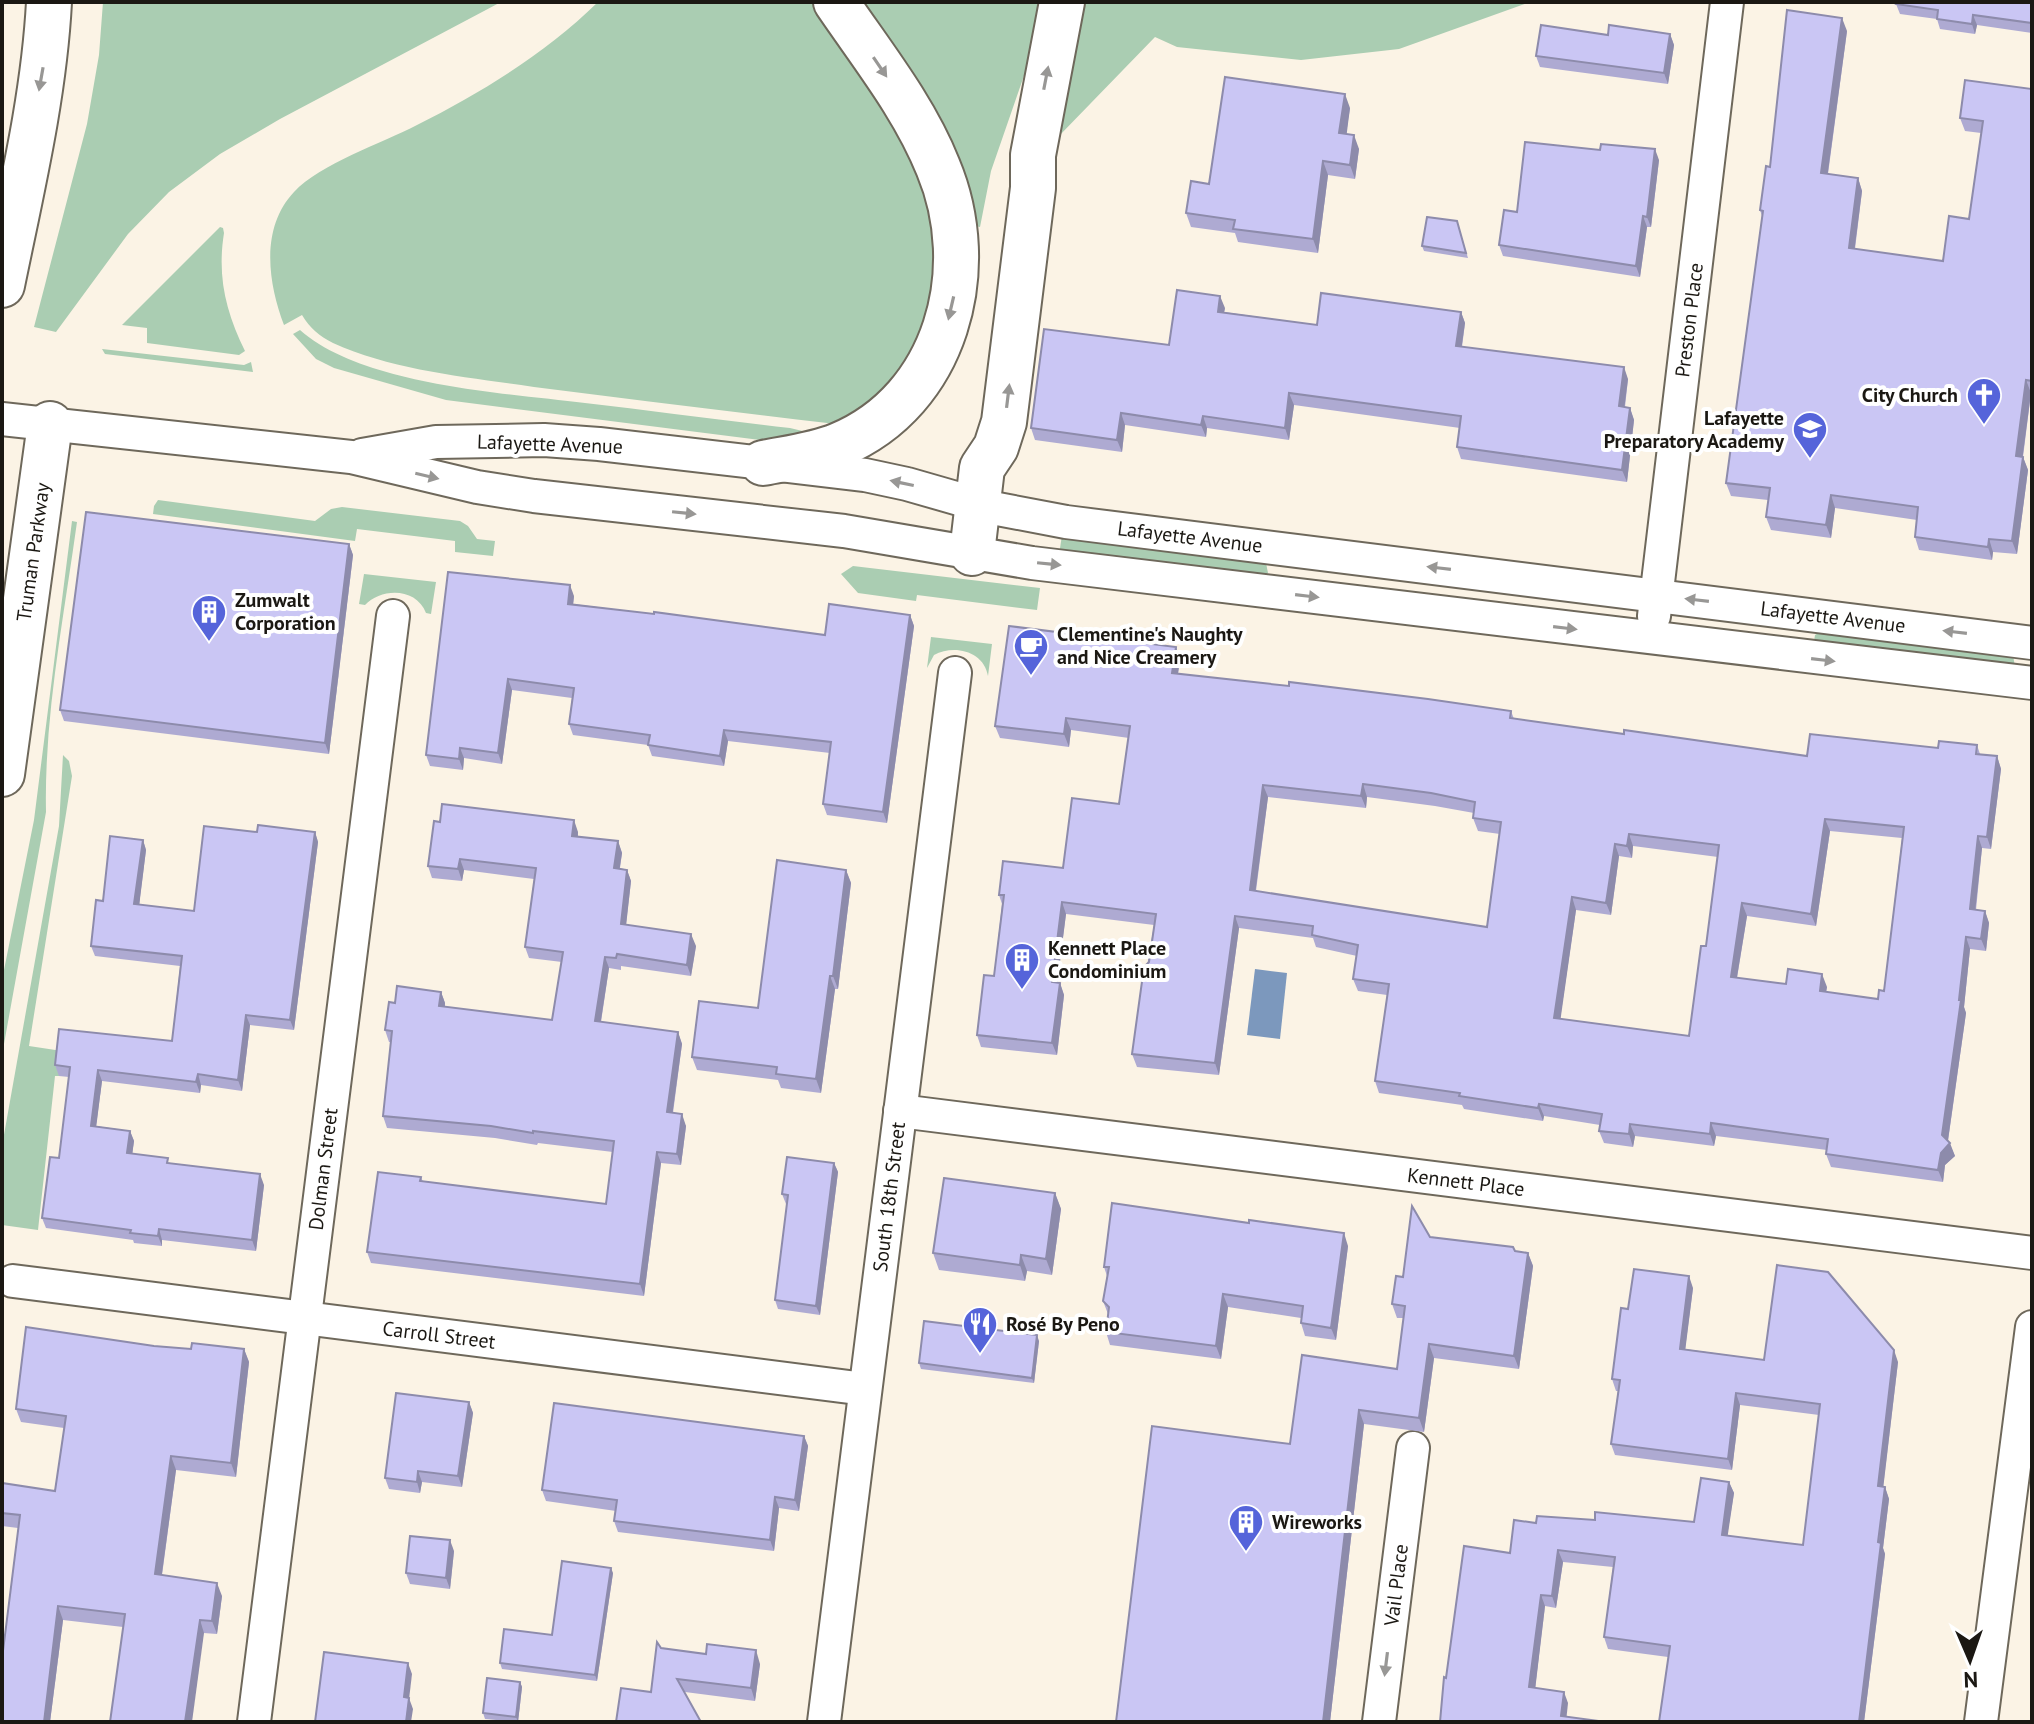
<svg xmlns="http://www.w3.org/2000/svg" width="2034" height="1724" font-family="'PT Sans',sans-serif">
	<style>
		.green { fill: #aacdb2 }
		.water { fill: #7c98bd }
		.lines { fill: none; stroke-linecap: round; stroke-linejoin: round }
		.minor-casing { stroke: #6e685b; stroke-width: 36 }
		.secondary-casing { stroke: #6e685b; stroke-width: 48 }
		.motorway-casing { stroke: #6e685b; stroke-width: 48 }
		.minor { stroke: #fff; stroke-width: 32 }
		.secondary { stroke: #fff; stroke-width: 44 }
		.motorway { stroke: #fff; stroke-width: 44 }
		.wall { fill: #aeaad2; fill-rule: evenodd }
		.shaded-wall { fill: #8d8bab }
		.building { fill: #cac6f4; stroke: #8d8bab; stroke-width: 2; fill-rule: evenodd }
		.oneway { fill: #989795 }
		.labels { text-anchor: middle; stroke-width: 8; stroke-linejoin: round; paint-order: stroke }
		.street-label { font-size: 20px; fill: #1b1813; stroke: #fff }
		.poi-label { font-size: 20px; font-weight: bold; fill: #1b1813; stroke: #fff; text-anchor: start }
	</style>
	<rect width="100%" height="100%" fill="#fbf3e5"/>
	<g class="green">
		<path d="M 103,2 L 501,2 L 280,119 L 220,154 L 169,192 L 128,234 L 56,332 L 34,327 L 87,124 L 99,55 Z"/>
		<path d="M 598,2 L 819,2 L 881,92 L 929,194 L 940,271 L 924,333 L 890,385 L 864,406 L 836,424 C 735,412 635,400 534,387 C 468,377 395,371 333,343 C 319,336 310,328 302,315 L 284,325 C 268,283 260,228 294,192 C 320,164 382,143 417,125 C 481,93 546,53 598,2 Z"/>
		<path d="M 856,2 L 1044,2 L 1027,67 L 991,171 L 980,227 L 971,225 Z"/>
		<path d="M 1080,2 L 1530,2 L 1399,49 L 1301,60 L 1177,47 L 1155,37 L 1058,137 Z"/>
		<path d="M 220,227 L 223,228 L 224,233 C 217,277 226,312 245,351 L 239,355 L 147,343 L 147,328 L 122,325 Z"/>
		<path d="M 300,330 C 362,385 503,393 585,403 C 653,411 721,420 790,428 L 815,434 L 768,441 L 446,400 L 334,368 L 316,359 L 293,334 Z"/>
		<path d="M 102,349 L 244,365 L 251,362 L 253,372 L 105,354 Z"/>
		<path d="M 158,500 L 315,521 L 331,509 L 342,507 L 460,521 L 468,526 L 477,539 L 495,541 L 493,556 L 455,552 L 455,541 L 357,529 L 355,541 L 153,514 L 154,506 Z"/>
		<path d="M 72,521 L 77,522 C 64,617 44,715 46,812 L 2,1055 L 2,980 L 34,820 Z"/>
		<path d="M 1062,535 L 1266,563 L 1268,573 L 1264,576 L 1059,555 Z"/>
		<path d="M 853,566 L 1040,588 L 1037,610 L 917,595 L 916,601 L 858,593 L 841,574 Z"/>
		<path d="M 364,574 L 436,582 L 431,614 L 426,613 C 416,587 381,588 365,605 L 359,604 Z"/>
		<path d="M 1820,632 L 2013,655 L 2015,667 L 1814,642 L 1815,635 Z"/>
		<path d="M 931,637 L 992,644 L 988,676 C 984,651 954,644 934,655 L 927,668 Z"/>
		<path d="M 63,755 L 69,761 L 72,776 L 29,1046 L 62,1051 L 59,1076 L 55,1076 L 38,1230 L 2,1225 L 2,1146 L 59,826 Z"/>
	</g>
	<path class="water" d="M 1255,969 L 1287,973 L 1280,1039 L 1247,1035 Z"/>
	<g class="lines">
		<g class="minor-casing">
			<g id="minor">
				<path d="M 2,419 L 351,457 L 477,487 L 534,496 L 844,531 L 1032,563 L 2032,683"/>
				<path d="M 362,455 L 436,442 L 544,440 L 599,444 L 865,475 L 907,484 L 987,507 L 1066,522 L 2032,643"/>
				<path d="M 1654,616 L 1727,2"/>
				<path d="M 900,1111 L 2032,1253"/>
				<path d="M 13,1281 L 865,1389"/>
				<path d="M 254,1722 L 393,616"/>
				<path d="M 824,1722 L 955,673"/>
				<path d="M 1379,1722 L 1413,1448"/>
				<path d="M 1981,1722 L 2032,1327"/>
			</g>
		</g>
		<g class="secondary-casing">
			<path id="secondary" d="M 2,774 L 50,424"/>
		</g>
		<g class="motorway-casing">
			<g id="motorway">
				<path d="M 2,285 C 21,192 44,97 49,2"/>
				<path d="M 763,463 C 788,458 815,455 839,445 C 947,400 981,269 938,167 C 914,107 872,55 836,2"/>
				<path d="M 972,553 L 982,468 L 996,447 L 1004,422 L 1033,188 L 1033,155 L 1062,2"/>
			</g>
		</g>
		<use href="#minor" class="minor"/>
		<use href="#secondary" class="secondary"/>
		<use href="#motorway" class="motorway"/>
	</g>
	<g class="wall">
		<path d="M 2032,2 L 2032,33 L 1977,25 L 1975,34 L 1940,29 L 1937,19 L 1900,14 L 1896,4 Z"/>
		<path d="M 1847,31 L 1828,174 L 1858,178 L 1862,191 L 1855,249 L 1943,261 L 1969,219 L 1981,133 L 1965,131 L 1960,118 L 2032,89 L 2032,393 L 2031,393 L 2023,457 L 2028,470 L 2017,554 L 1993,552 L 1992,560 L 1919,550 L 1915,537 L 1917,520 L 1835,508 L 1831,538 L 1771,530 L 1766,517 L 1768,500 L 1731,496 L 1726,483 L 1762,216 L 1760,210 L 1770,167 Z"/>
		<path d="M 1670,34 L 1674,45 L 1668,84 L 1540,67 L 1536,56 L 1608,35 Z"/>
		<path d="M 1350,108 L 1346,134 L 1359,149 L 1355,179 L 1328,175 L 1318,253 L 1238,242 L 1235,233 L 1191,227 L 1186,213 L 1209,184 Z"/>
		<path d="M 1659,160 L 1651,227 L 1647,227 L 1640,277 L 1503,256 L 1499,245 L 1517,212 Z"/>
		<path d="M 1457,221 L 1468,258 L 1424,251 L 1422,246 Z"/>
		<path d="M 1225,308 L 1224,312 L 1317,325 L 1461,312 L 1465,323 L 1462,347 L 1628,379 L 1625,407 L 1630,408 L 1634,420 L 1627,482 L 1461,459 L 1457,447 L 1460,428 L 1294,405 L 1289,440 L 1207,428 L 1206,437 L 1125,425 L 1122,452 L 1035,440 L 1031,428 L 1169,345 Z"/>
		<path d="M 349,544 L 353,555 L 329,754 L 64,721 L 60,710 Z"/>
		<path d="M 574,596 L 573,604 L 825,635 L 910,615 L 914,626 L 887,823 L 827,815 L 823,804 L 830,753 L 728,741 L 724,766 L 652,756 L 648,745 L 573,735 L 569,724 L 572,698 L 512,690 L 502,764 L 464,758 L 463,770 L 430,766 L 426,755 Z"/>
		<path d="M 1176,647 L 1180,660 L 1178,674 L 1511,711 L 1514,719 L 1624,734 L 1807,756 L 1977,745 L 1980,754 L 1997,756 L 2001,769 L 1991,849 L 1982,848 L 1976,910 L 1985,911 L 1989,923 L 1986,951 L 1970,949 L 1964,1007 L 1966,1013 L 1948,1141 L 1955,1156 L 1945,1165 L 1943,1182 L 1831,1167 L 1826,1154 L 1827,1150 L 1716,1136 L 1714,1146 L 1635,1136 L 1633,1147 L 1604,1143 L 1599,1131 L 1600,1125 L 1544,1116 L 1543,1121 L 1464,1109 L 1462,1105 L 1379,1093 L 1375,1081 L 1387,995 L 1358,991 L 1353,979 L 1357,956 L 1316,947 L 1313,938 L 1239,928 L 1219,1075 L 1137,1067 L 1132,1054 L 1154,925 L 1066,914 L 1057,982 L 1060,983 L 1064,995 L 1057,1055 L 981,1047 L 977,1035 L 994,976 L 1002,904 L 999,895 L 1063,868 L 1119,804 L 1129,738 L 1071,730 L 1069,747 L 1000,738 L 995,726 ZM 1268,797 L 1366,808 L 1367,797 L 1435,806 L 1474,813 L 1473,818 L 1478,831 L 1500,834 L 1487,927 L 1256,891 ZM 1830,831 L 1902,838 L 1884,991 L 1878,999 L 1826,992 L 1827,987 L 1786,984 L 1737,978 L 1747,916 L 1816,926 ZM 1633,846 L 1718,857 L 1706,946 L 1689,1036 L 1560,1019 L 1576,910 L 1611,915 L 1619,856 L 1632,858 Z"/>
		<path d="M 257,832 L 315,832 L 318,842 L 294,1030 L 250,1025 L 242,1091 L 201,1085 L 200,1093 L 102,1081 L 96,1126 L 130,1131 L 134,1141 L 132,1154 L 264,1185 L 256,1251 L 162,1240 L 162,1246 L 134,1243 L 133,1240 L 46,1228 L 42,1218 L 59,1158 L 69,1077 L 59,1076 L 55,1065 L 172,1041 L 180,966 L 95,956 L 91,946 L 103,901 L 143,840 L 146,850 L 139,905 L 194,911 Z"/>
		<path d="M 578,832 L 578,837 L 618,841 L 622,853 L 620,868 L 627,870 L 631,881 L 626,924 L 696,946 L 691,976 L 621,966 L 621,970 L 609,968 L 601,1022 L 678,1032 L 682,1044 L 673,1113 L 686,1126 L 681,1165 L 661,1163 L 644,1296 L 371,1263 L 367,1252 L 421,1177 L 423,1182 L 606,1204 L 613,1152 L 538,1143 L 537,1145 L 495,1138 L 387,1128 L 383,1116 L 391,1042 L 389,1042 L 385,1030 L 395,1003 L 441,992 L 445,1003 L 445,1007 L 552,1020 L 562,962 L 529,958 L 525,947 L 534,879 L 464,870 L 462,881 L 432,878 L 428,866 Z"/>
		<path d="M 846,870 L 851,883 L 838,989 L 835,989 L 821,1093 L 781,1088 L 778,1080 L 697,1070 L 692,1057 L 758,1008 Z"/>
		<path d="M 834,1163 L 838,1172 L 820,1315 L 778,1309 L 775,1300 L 787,1204 L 786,1204 L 782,1194 Z"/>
		<path d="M 1055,1193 L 1061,1209 L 1052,1275 L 1027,1271 L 1025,1281 L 939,1270 L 933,1253 Z"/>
		<path d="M 1430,1237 L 1528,1253 L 1533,1266 L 1519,1369 L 1434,1358 L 1424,1432 L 1364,1424 L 1330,1722 L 1116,1722 L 1290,1444 L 1397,1369 L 1404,1318 L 1397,1318 L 1392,1304 L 1403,1277 Z"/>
		<path d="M 1348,1246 L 1336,1340 L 1305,1336 L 1301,1323 L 1301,1318 L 1228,1307 L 1221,1359 L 1110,1345 L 1106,1332 L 1108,1314 L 1103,1301 L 1107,1276 L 1104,1267 Z"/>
		<path d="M 1693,1288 L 1685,1349 L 1764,1360 L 1898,1362 L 1883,1487 L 1885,1487 L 1889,1499 L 1883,1548 L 1885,1554 L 1864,1722 L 1659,1722 L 1668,1657 L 1608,1649 L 1604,1637 L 1613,1567 L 1563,1562 L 1556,1608 L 1545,1606 L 1535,1688 L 1568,1703 L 1440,1722 L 1446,1678 L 1510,1553 L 1536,1523 L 1595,1520 L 1694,1522 L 1729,1482 L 1734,1493 L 1727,1536 L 1803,1545 L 1819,1415 L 1740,1405 L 1732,1470 L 1615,1455 L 1611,1444 L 1618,1391 L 1616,1391 L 1612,1379 L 1628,1309 Z"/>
		<path d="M 1039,1341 L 1034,1383 L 921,1369 L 919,1363 Z"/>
		<path d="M 154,1346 L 191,1349 L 244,1349 L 249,1362 L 236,1477 L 176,1470 L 162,1575 L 222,1596 L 217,1634 L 123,1627 L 63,1620 L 50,1722 L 2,1722 L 18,1528 L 2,1526 L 2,1483 L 55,1491 L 64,1428 L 21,1422 L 16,1409 Z"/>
		<path d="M 469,1402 L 473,1413 L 462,1487 L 422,1482 L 420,1493 L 389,1489 L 385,1478 Z"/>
		<path d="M 804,1436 L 808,1446 L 799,1511 L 779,1508 L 774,1551 L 618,1532 L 614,1521 L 616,1511 L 546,1501 L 542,1490 Z"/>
		<path d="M 454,1551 L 450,1589 L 410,1584 L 406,1573 Z"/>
		<path d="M 613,1573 L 597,1681 L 502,1669 L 500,1663 L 552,1635 Z"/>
		<path d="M 661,1648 L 760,1664 L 755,1701 L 685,1692 L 651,1692 Z"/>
		<path d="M 520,1682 L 522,1687 L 518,1722 L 485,1719 L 483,1713 Z"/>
	</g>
	<g class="shaded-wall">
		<path d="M 1973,15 L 1977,25 L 1975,34 L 1972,24 Z"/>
		<path d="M 1842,18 L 1847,31 L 1826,186 L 1821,173 Z"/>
		<path d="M 1670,34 L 1674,45 L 1668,84 L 1664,73 Z"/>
		<path d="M 1345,94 L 1350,108 L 1345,147 L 1339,133 Z"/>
		<path d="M 1354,135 L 1359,149 L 1355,179 L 1350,165 Z"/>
		<path d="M 1655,149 L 1659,160 L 1651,227 L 1647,217 Z"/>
		<path d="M 1323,161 L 1328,175 L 1318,253 L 1313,239 Z"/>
		<path d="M 1858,178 L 1862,191 L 1853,261 L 1849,248 Z"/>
		<path d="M 1643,216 L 1647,227 L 1640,277 L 1636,266 Z"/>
		<path d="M 1220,296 L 1225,308 L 1222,323 L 1218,312 Z"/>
		<path d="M 1461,312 L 1465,323 L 1460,358 L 1456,346 Z"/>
		<path d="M 1624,367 L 1628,379 L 1623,418 L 1619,406 Z"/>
		<path d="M 2026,380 L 2031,393 L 2021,469 L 2016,456 Z"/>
		<path d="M 1289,393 L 1294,405 L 1289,440 L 1285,428 Z"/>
		<path d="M 1630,408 L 1634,420 L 1627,482 L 1622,470 Z"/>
		<path d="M 1121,413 L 1125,425 L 1122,452 L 1117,440 Z"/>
		<path d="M 1203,416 L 1207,428 L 1206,437 L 1201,425 Z"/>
		<path d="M 2023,457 L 2028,470 L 2017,554 L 2012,541 Z"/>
		<path d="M 1831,495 L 1835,508 L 1831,538 L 1826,525 Z"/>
		<path d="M 1989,539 L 1993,552 L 1992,560 L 1988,547 Z"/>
		<path d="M 349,544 L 353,555 L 329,754 L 325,743 Z"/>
		<path d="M 570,585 L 574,596 L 572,615 L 568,604 Z"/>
		<path d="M 910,615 L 914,626 L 887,823 L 883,812 Z"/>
		<path d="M 1176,647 L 1180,660 L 1176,686 L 1172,673 Z"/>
		<path d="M 508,679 L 512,690 L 502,764 L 498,753 Z"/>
		<path d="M 1066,718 L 1071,730 L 1069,747 L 1064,734 Z"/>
		<path d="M 724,730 L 728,741 L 724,766 L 720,756 Z"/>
		<path d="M 460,748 L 464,758 L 463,770 L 459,759 Z"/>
		<path d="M 1997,756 L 2001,769 L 1991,849 L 1987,837 Z"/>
		<path d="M 1363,784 L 1367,797 L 1366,808 L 1361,796 Z"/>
		<path d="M 1263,785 L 1268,797 L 1254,902 L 1250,890 Z"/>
		<path d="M 1825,819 L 1830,831 L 1816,926 L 1811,914 Z"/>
		<path d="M 574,820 L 578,832 L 577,848 L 572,836 Z"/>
		<path d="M 315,832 L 318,842 L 294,1030 L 290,1020 Z"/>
		<path d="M 1629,834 L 1633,846 L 1632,858 L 1627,846 Z"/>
		<path d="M 1978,836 L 1982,848 L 1974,922 L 1970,909 Z"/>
		<path d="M 143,840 L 146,850 L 138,915 L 134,904 Z"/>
		<path d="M 618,841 L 622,853 L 618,879 L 614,868 Z"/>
		<path d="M 1615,844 L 1619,856 L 1611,915 L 1606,903 Z"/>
		<path d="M 460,859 L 464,870 L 462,881 L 458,869 Z"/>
		<path d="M 627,870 L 631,881 L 625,935 L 621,924 Z"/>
		<path d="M 846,870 L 851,883 L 838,989 L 833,976 Z"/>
		<path d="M 1572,897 L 1576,910 L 1559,1030 L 1554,1018 Z"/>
		<path d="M 1062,902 L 1066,914 L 1056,994 L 1052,982 Z"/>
		<path d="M 1742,903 L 1747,916 L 1735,989 L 1731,977 Z"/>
		<path d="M 1985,911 L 1989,923 L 1986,951 L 1981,939 Z"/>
		<path d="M 1235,916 L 1239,928 L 1219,1075 L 1215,1063 Z"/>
		<path d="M 691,934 L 696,946 L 691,976 L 687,965 Z"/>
		<path d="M 1966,937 L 1970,949 L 1964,1007 L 1966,1013 L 1947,1147 L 1950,1143 L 1955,1156 L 1945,1165 L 1943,1182 L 1938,1170 Z"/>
		<path d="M 605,957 L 609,968 L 599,1033 L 595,1021 Z"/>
		<path d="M 1822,974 L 1827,987 L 1824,1003 L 1820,991 Z"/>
		<path d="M 830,976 L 835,989 L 821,1093 L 816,1079 Z"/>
		<path d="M 1060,983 L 1064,995 L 1057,1055 L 1052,1043 Z"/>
		<path d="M 441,992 L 445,1003 L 444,1017 L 439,1006 Z"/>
		<path d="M 246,1015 L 250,1025 L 242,1091 L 238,1080 Z"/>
		<path d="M 678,1032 L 682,1044 L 671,1124 L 667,1112 Z"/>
		<path d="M 98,1070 L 102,1081 L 95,1136 L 91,1126 Z"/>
		<path d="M 198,1074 L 201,1085 L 200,1093 L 196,1082 Z"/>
		<path d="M 1539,1104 L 1544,1116 L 1543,1121 L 1538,1108 Z"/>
		<path d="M 682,1114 L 686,1126 L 681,1165 L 677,1154 Z"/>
		<path d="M 1711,1123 L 1716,1136 L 1714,1146 L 1710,1134 Z"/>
		<path d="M 1630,1124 L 1635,1136 L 1633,1147 L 1629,1134 Z"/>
		<path d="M 130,1131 L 134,1141 L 131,1164 L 127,1153 Z"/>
		<path d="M 657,1152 L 661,1163 L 644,1296 L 640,1284 Z"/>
		<path d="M 834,1163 L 838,1172 L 820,1315 L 816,1306 Z"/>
		<path d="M 260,1174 L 264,1185 L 256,1251 L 252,1240 Z"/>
		<path d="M 1055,1193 L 1061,1209 L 1052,1275 L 1046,1259 Z"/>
		<path d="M 159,1229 L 162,1240 L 162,1246 L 158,1236 Z"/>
		<path d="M 1344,1233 L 1348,1246 L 1336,1340 L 1331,1328 Z"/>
		<path d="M 1528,1253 L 1533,1266 L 1519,1369 L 1514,1356 Z"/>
		<path d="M 1021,1255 L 1027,1271 L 1025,1281 L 1020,1265 Z"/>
		<path d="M 1689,1276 L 1693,1288 L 1684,1360 L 1680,1349 Z"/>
		<path d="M 1223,1294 L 1228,1307 L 1221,1359 L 1216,1346 Z"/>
		<path d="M 1037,1335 L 1039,1341 L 1034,1383 L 1032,1378 Z"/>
		<path d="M 1429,1344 L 1434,1358 L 1424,1432 L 1419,1418 Z"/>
		<path d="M 244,1349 L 249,1362 L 236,1477 L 231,1463 Z"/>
		<path d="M 1894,1350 L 1898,1362 L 1882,1498 L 1878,1486 Z"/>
		<path d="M 1736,1393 L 1740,1405 L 1732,1470 L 1728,1459 Z"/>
		<path d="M 469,1402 L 473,1413 L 462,1487 L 458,1476 Z"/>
		<path d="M 1359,1410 L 1364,1424 L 1330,1722 L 1323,1722 Z"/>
		<path d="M 804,1436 L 808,1446 L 799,1511 L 795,1500 Z"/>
		<path d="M 171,1456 L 176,1470 L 160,1588 L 155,1574 Z"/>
		<path d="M 418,1471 L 422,1482 L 420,1493 L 417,1482 Z"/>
		<path d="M 1729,1482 L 1734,1493 L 1726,1547 L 1722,1535 Z"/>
		<path d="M 1885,1487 L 1889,1499 L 1883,1548 L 1885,1554 L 1864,1722 L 1859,1722 Z"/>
		<path d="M 775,1497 L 779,1508 L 774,1551 L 770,1540 Z"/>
		<path d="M 450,1540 L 454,1551 L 450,1589 L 446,1578 Z"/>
		<path d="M 1558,1550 L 1563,1562 L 1556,1608 L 1552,1596 Z"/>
		<path d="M 611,1568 L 613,1573 L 597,1681 L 595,1675 Z"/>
		<path d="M 217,1583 L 222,1596 L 217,1634 L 212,1621 Z"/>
		<path d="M 1541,1595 L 1545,1606 L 1534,1699 L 1529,1687 Z"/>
		<path d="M 58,1606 L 63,1620 L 50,1722 L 44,1722 Z"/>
		<path d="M 200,1620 L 204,1633 L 192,1722 L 185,1722 Z"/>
		<path d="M 756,1650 L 760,1664 L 755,1701 L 751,1688 Z"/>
		<path d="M 408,1663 L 412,1674 L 408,1708 L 404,1697 Z"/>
		<path d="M 520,1682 L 522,1687 L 518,1722 L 516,1717 Z"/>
		<path d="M 1564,1692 L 1568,1703 L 1566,1722 L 1561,1716 Z"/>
		<path d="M 409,1698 L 413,1709 L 411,1722 L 406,1722 Z"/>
	</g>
	<g class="building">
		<path d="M 1897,2 L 2032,2 L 2032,23 L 1973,15 L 1972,24 L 1937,19 L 1938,10 L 1896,4 Z"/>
		<path d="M 1787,10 L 1842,18 L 1821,173 L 1858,178 L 1849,248 L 1943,261 L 1949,216 L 1969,219 L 1983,121 L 1960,118 L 1965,80 L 2032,89 L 2032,381 L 2026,380 L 2016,456 L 2023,457 L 2012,541 L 1989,539 L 1988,547 L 1915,537 L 1918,507 L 1831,495 L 1826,525 L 1766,517 L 1770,488 L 1726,483 L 1763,211 L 1760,210 L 1766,166 L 1770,167 Z"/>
		<path d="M 1541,25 L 1608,35 L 1609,25 L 1670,34 L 1664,73 L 1536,56 Z"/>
		<path d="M 1225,77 L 1345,94 L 1339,133 L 1354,135 L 1350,165 L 1323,161 L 1313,239 L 1233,229 L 1235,220 L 1186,213 L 1191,181 L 1209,184 Z"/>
		<path d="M 1525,142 L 1600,150 L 1601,144 L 1655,149 L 1647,217 L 1643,216 L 1636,266 L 1499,245 L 1504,210 L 1517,212 Z"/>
		<path d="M 1427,217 L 1457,221 L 1466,253 L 1422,246 Z"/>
		<path d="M 1177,290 L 1220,296 L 1218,312 L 1317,325 L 1321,293 L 1461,312 L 1456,346 L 1624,367 L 1619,406 L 1630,408 L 1622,470 L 1457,447 L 1461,416 L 1289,393 L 1285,428 L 1203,416 L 1201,425 L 1121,413 L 1117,440 L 1031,428 L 1044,329 L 1169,345 Z"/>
		<path d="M 86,512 L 349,544 L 325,743 L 60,710 Z"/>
		<path d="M 448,572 L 570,585 L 568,604 L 654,614 L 654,612 L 825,635 L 829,604 L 910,615 L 883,812 L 823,804 L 831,742 L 724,730 L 720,756 L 648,745 L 650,735 L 569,724 L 574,688 L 508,679 L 498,753 L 460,748 L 459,759 L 426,755 Z"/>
		<path d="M 1009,626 L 1176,647 L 1172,673 L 1289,686 L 1289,682 L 1428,699 L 1511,711 L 1510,718 L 1624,734 L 1624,730 L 1807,756 L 1810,734 L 1938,748 L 1939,741 L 1977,745 L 1976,754 L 1997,756 L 1987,837 L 1978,836 L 1970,909 L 1985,911 L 1981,939 L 1966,937 L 1959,1000 L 1961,1000 L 1942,1135 L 1950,1143 L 1941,1153 L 1938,1170 L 1826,1154 L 1828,1139 L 1711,1123 L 1710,1134 L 1630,1124 L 1629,1134 L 1599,1131 L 1602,1114 L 1539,1104 L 1538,1108 L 1459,1096 L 1460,1093 L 1375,1081 L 1389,984 L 1353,979 L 1358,945 L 1312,935 L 1313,926 L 1235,916 L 1215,1063 L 1132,1054 L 1144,967 L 1149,962 L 1156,914 L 1062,902 L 1052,982 L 1060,983 L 1052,1043 L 977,1035 L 984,975 L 994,976 L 1004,895 L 999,895 L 1003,861 L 1063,868 L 1072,798 L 1119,804 L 1130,726 L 1066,718 L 1064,734 L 995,726 ZM 1363,784 L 1431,793 L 1475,802 L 1473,818 L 1501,822 L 1487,927 L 1250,890 L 1263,785 L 1361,796 ZM 1825,819 L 1904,827 L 1884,991 L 1879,990 L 1878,999 L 1820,991 L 1822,974 L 1788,969 L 1786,984 L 1731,977 L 1742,903 L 1811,914 ZM 1629,834 L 1719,845 L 1706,946 L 1701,946 L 1689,1036 L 1554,1018 L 1572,897 L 1606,903 L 1615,844 L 1627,846 Z"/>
		<path d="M 442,804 L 574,820 L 572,836 L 618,841 L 614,868 L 627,870 L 621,924 L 691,934 L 687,965 L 617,954 L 616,958 L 605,957 L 595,1021 L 678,1032 L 667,1112 L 682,1114 L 677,1154 L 657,1152 L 640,1284 L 367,1252 L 378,1172 L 421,1177 L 420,1181 L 606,1204 L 614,1141 L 533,1131 L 533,1133 L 491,1126 L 383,1116 L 392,1031 L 385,1030 L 389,1002 L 395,1003 L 397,986 L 441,992 L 439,1006 L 552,1020 L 563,952 L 525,947 L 536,868 L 460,859 L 458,869 L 428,866 L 434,821 L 440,822 Z"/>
		<path d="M 258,825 L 315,832 L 290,1020 L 246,1015 L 238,1080 L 198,1074 L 196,1082 L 98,1070 L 91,1126 L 130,1131 L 127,1153 L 168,1158 L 167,1163 L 260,1174 L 252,1240 L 159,1229 L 158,1236 L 130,1233 L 131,1230 L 42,1218 L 50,1157 L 59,1158 L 70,1067 L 55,1065 L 59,1029 L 172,1041 L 182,956 L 91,946 L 96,900 L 103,901 L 110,836 L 143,840 L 134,904 L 194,911 L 204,826 L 257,832 Z"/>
		<path d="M 777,860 L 846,870 L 833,976 L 830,976 L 816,1079 L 776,1074 L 777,1067 L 692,1057 L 699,1001 L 758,1008 Z"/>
		<path d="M 787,1157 L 834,1163 L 816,1306 L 775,1300 L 788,1195 L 782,1194 Z"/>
		<path d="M 944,1178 L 1055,1193 L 1046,1259 L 1021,1255 L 1020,1265 L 933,1253 Z"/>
		<path d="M 1112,1203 L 1249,1223 L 1249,1220 L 1344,1233 L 1331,1328 L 1301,1323 L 1303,1306 L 1223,1294 L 1216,1346 L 1106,1332 L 1109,1307 L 1103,1301 L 1109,1267 L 1104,1267 Z"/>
		<path d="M 1412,1206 L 1430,1237 L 1513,1247 L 1515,1251 L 1528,1253 L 1514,1356 L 1429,1344 L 1419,1418 L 1359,1410 L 1323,1722 L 1116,1722 L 1152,1426 L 1290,1444 L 1302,1355 L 1397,1369 L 1405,1306 L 1392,1304 L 1396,1276 L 1403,1277 Z"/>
		<path d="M 1777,1265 L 1828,1272 L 1894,1350 L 1878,1486 L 1885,1487 L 1878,1542 L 1881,1543 L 1859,1722 L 1659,1722 L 1670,1646 L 1604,1637 L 1615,1557 L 1558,1550 L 1552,1596 L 1541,1595 L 1529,1687 L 1564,1692 L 1561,1716 L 1606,1722 L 1440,1722 L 1444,1677 L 1446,1678 L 1464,1546 L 1510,1553 L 1514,1520 L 1536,1523 L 1537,1516 L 1595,1520 L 1595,1512 L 1694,1522 L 1701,1478 L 1729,1482 L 1722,1535 L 1803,1545 L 1820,1404 L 1736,1393 L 1728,1459 L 1611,1444 L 1620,1380 L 1612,1379 L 1621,1308 L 1628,1309 L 1634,1269 L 1689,1276 L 1680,1349 L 1764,1360 Z"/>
		<path d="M 924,1321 L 1037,1335 L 1032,1378 L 919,1363 Z"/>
		<path d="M 26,1327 L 154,1346 L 191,1349 L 192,1343 L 244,1349 L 231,1463 L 171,1456 L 155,1574 L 217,1583 L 212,1621 L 200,1620 L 185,1722 L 110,1722 L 125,1614 L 58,1606 L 44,1722 L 2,1722 L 2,1659 L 20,1515 L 2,1513 L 2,1483 L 55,1491 L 66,1416 L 16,1409 Z"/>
		<path d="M 396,1393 L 469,1402 L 458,1476 L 418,1471 L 417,1482 L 385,1478 Z"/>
		<path d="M 554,1403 L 804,1436 L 795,1500 L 775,1497 L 770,1540 L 614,1521 L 617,1500 L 542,1490 Z"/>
		<path d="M 410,1536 L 450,1540 L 446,1578 L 406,1573 Z"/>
		<path d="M 562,1561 L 611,1568 L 595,1675 L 500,1663 L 504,1629 L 552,1635 Z"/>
		<path d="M 657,1642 L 661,1648 L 706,1654 L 707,1644 L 756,1650 L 751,1688 L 677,1679 L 701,1722 L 616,1722 L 621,1688 L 651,1692 Z"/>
		<path d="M 324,1652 L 408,1663 L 404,1697 L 409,1698 L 406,1722 L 315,1722 Z"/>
		<path d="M 487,1678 L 520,1682 L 516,1717 L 483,1713 Z"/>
	</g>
	<defs><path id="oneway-solid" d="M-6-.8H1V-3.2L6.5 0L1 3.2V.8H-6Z" transform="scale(2)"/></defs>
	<g class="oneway">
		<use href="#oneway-solid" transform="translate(880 67) rotate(56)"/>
		<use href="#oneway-solid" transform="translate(1046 78) rotate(-79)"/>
		<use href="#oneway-solid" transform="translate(41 79) rotate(100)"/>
		<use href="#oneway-solid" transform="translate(951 308) rotate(103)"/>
		<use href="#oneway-solid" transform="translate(1008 396) rotate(-83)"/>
		<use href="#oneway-solid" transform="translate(427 476) rotate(13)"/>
		<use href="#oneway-solid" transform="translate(902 483) rotate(-168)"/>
		<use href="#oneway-solid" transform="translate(684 513) rotate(6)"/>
		<use href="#oneway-solid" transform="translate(1049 564) rotate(6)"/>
		<use href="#oneway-solid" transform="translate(1439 568) rotate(-173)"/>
		<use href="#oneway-solid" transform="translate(1307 596) rotate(7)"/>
		<use href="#oneway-solid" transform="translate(1697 600) rotate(-173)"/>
		<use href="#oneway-solid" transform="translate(1565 628) rotate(7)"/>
		<use href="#oneway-solid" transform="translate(1955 632) rotate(-173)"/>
		<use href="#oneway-solid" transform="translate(1823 660) rotate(7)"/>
		<use href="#oneway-solid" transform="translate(1386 1664) rotate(97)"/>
	</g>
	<defs>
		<g id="church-pin" transform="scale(1.8)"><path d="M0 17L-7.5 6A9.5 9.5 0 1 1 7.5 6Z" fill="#5564da" stroke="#fff"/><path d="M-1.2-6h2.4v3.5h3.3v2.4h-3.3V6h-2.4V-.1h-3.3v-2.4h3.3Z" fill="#fff"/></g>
		<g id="school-pin" transform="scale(1.8)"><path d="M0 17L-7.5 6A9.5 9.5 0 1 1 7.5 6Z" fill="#5564da" stroke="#fff"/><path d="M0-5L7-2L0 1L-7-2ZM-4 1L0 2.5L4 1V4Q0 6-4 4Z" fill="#fff"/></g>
		<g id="building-pin" transform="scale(1.8)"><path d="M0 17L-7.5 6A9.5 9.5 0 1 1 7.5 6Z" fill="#5564da" stroke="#fff"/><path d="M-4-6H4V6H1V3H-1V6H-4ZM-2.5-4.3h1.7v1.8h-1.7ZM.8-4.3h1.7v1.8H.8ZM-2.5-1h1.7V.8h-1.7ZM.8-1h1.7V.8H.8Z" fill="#fff"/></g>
		<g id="cafe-pin" transform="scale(1.8)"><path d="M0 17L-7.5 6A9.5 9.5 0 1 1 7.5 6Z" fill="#5564da" stroke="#fff"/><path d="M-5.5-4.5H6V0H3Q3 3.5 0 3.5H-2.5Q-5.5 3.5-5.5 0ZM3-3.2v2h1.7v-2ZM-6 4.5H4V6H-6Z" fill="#fff"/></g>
		<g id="restaurant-pin" transform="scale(1.8)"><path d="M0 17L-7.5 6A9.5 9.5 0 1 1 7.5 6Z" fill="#5564da" stroke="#fff"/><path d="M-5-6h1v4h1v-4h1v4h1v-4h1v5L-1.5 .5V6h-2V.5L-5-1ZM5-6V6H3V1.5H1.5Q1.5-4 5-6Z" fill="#fff"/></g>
	</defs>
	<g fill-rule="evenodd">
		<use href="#church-pin" x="1984" y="395"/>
		<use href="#school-pin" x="1810" y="429"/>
		<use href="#building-pin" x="209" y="612"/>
		<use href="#cafe-pin" x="1031" y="646"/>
		<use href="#building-pin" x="1022" y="960"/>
		<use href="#restaurant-pin" x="980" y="1324"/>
		<use href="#building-pin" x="1246" y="1522"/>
	</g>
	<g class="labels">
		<g class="street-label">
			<text transform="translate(1689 320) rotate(-83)" y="7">Preston Place</text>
			<text transform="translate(550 444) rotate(2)" y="7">Lafayette Avenue</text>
			<text transform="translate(1190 537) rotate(7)" y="7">Lafayette Avenue</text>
			<text transform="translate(33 552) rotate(-82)" y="7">Truman Parkway</text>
			<text transform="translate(1833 617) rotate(7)" y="7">Lafayette Avenue</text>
			<text transform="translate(323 1169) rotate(-83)" y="7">Dolman Street</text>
			<text transform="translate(1466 1182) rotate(7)" y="7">Kennett Place</text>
			<text transform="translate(889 1197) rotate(-83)" y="7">South 18th Street</text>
			<text transform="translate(439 1335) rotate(7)" y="7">Carroll Street</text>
			<text transform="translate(1396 1585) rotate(-83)" y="7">Vail Place</text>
		</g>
		<g class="poi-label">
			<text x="1958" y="402" text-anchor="end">City Church</text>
			<text x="1784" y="425" text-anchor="end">Lafayette<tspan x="1784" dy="23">Preparatory Academy</tspan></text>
			<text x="235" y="607">Zumwalt<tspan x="235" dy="23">Corporation</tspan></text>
			<text x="1057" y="641">Clementine's Naughty<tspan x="1057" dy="23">and Nice Creamery</tspan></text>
			<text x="1048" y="955">Kennett Place<tspan x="1048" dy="23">Condominium</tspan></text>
			<text x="1006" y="1331">Rosé By Peno</text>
			<text x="1272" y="1529">Wireworks</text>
		</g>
	</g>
	<rect width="2034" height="1724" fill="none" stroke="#1b1813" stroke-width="8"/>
	<g transform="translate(1970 1660) rotate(178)" stroke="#ffffff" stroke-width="6" paint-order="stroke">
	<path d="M0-6L14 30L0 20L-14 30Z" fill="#1b1813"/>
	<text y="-12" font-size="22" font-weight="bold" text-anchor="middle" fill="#1b1813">N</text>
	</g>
</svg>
